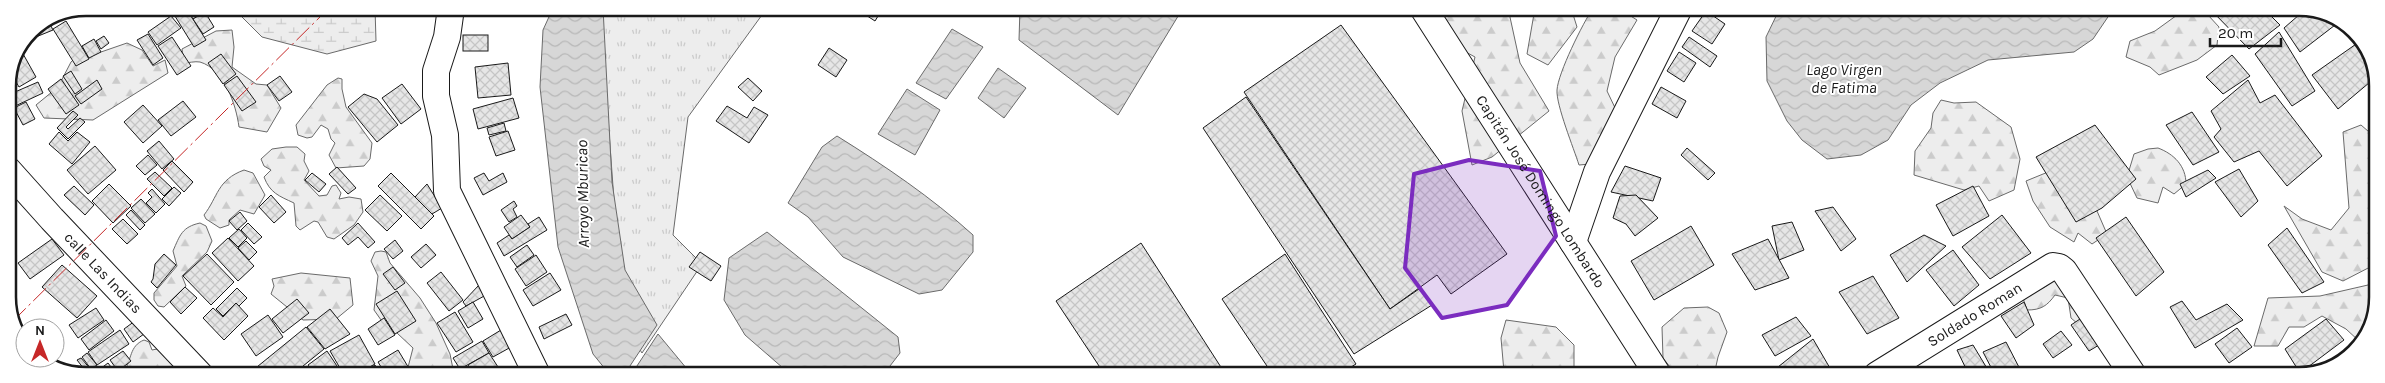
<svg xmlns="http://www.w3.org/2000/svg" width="2385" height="383" font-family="Karla,sans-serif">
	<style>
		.grass { fill: url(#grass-tufts); stroke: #6a6a6a }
		.forest { fill: url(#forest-firs); stroke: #6a6a6a }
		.wetland { fill: url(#wetland-marsh); stroke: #6a6a6a }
		.water { fill: url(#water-waves); stroke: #6a6a6a }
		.building { fill: url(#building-cross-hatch); stroke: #1a1a1a }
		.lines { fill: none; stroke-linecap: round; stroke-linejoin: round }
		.minor-casing { stroke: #1a1a1a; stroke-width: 28 }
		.minor { stroke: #fff; stroke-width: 26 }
		.power { stroke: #c62828; stroke-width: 1; stroke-dasharray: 18 4 2.5 4; stroke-linecap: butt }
		.marked { fill: #7b2cbf; fill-opacity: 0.2; stroke: #7b2cbf; stroke-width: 4; stroke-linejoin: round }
		.labels { text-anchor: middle; stroke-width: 4; stroke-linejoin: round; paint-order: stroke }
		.street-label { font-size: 15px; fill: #1a1a1a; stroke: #fff }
		.water-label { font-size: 16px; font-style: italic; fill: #1a1a1a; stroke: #fff }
		.rim { fill: none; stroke: #1a1a1a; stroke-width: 2.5 }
	</style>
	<defs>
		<pattern id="grass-tufts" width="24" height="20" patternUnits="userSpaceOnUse" patternTransform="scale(1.25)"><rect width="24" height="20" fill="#ededed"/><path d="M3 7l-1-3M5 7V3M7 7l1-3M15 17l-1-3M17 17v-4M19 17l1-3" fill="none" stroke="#cbcbcb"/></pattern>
		<pattern id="forest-firs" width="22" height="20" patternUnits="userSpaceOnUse" patternTransform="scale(1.25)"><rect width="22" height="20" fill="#ededed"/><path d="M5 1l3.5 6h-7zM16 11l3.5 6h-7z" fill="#cbcbcb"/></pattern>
		<pattern id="wetland-marsh" width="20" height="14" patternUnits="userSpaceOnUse" patternTransform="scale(1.25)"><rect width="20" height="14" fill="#ededed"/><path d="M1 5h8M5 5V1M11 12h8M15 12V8" fill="none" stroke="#cbcbcb"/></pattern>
		<pattern id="water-waves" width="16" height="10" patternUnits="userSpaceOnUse" patternTransform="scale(1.25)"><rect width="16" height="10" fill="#d7d7d7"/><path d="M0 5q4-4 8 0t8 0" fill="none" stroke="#b8b8b8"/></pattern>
		<pattern id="building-cross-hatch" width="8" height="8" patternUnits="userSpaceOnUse" patternTransform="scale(1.25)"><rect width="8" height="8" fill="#e6e6e6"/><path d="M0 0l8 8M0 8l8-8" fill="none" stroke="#c5c5c5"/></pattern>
	</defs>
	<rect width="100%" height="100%" fill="#fff"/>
	<path class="grass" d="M 600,8 L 767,8 L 688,117 L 673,235 L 702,264 L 642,353 L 623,324 Z"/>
	<g class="forest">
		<path d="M 1444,8 L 1508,8 L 1520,63 L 1549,111 L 1492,157 L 1472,165 L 1462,111 L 1475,57 L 1429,32 Z"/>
		<path d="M 1535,8 L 1571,8 L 1577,27 L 1548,65 L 1527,54 Z"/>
		<path d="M 1593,8 L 1618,8 L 1637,20 L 1615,57 L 1607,91 L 1628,135 L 1612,162 L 1579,165 C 1574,149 1556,105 1557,90 C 1558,73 1583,23 1593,8 Z"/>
		<path d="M 2184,10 L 2208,15 L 2219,27 L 2217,45 L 2197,60 L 2159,75 L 2150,67 L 2126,57 L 2130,41 L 2155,31 Z"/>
		<path d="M 232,30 L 234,47 L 232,67 L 256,84 L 267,85 L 281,108 L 267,132 L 239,127 C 236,104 224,69 200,62 C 195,61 188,63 184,63 L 182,49 L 216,31 Z"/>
		<path d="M 127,43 L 142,50 L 153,66 L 165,60 L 168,73 L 93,120 L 44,118 L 36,105 L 58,87 L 71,62 L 83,50 L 101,52 Z"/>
		<path d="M 338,78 L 342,79 L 342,89 L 346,107 L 372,143 L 370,159 L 364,166 L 336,168 L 329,155 L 335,143 L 331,139 L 328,129 L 321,125 L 312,137 L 307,138 L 298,135 L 296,125 L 327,85 Z"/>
		<path d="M 1941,100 L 1954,103 L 1976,102 L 2011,127 L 2020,159 L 2014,190 L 1989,201 L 1979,186 L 1964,190 L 1914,175 L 1915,151 L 1931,128 L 1933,113 Z"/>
		<path d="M 2361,125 L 2376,138 L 2377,243 L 2374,265 L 2343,281 L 2322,272 L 2284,206 L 2302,219 L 2331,230 L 2349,208 L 2343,132 Z"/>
		<path d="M 286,147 L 297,147 L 305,154 L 304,161 L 309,171 L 304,180 L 319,196 L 327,195 L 332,186 L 336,185 L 341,193 L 339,199 L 349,197 L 361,199 L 363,212 L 354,225 L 334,239 L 327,237 L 318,222 L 314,221 L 300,230 L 296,226 L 294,203 C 279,196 270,193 264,177 L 271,170 L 264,166 L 261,159 L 272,149 Z"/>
		<path d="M 2158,148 C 2174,154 2186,166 2186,184 L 2174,194 L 2163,187 L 2158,203 L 2137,198 L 2127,177 L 2134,154 L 2148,149 Z"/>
		<path d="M 244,170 L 253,173 L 265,195 L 254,214 L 240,210 L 229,220 L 229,225 L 220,228 L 206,219 L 204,215 C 218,197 217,180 244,170 Z"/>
		<path d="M 2048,172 L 2086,205 L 2097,211 L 2107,234 L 2092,244 L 2078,233 L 2074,242 L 2050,227 L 2033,201 L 2026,181 Z"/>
		<path d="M 200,223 L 206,226 L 212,241 L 207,252 L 182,276 L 186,286 L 164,307 L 158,306 L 154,300 L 154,293 L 177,266 L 173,251 C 180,235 182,227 200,223 Z"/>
		<path d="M 381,251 L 386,252 L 390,263 L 420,298 L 436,323 L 450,354 L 454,374 L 452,375 L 406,375 L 413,348 L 397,333 L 386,327 L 374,310 L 378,276 L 371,261 L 375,252 Z"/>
		<path d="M 301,273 L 350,278 L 353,305 L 336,319 L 303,320 L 271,294 L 274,286 L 272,279 Z"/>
		<path d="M 2377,274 L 2377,307 L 2359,341 L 2346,329 L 2322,316 L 2304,327 L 2289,327 L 2278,346 L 2254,346 L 2268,298 L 2320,296 L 2368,285 Z"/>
		<path d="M 2054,279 L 2092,295 L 2078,324 L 2071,318 L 2068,298 L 2055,295 C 2047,306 2041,310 2027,310 L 2023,298 C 2034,291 2046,289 2054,279 Z"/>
		<path d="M 1708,307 L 1719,313 L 1727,332 L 1718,357 L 1714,375 L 1674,372 L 1663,358 L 1662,327 L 1684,308 Z"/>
		<path d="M 1506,320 L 1556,327 L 1574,345 L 1574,375 L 1508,375 L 1504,372 L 1501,338 Z"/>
		<path d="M 144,340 L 149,342 L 152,350 L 157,349 L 176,363 L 175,375 L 126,375 L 124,371 C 132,360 129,346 144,340 Z"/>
	</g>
	<path class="wetland" d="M 233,8 L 375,8 L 376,41 L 327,54 L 262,37 Z"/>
	<g class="water">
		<path d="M 553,8 L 603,8 L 612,182 L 625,270 L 657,325 L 624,375 L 610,375 L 593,354 L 558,247 L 540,87 L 543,30 Z"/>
		<path d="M 1020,8 L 1183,8 L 1118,115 L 1019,40 Z"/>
		<path d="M 1780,8 L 2114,8 L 2093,39 L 2074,52 L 1988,60 L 1940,83 L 1911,105 L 1888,140 L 1861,155 L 1827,159 L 1802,140 L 1787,121 L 1767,81 L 1766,37 Z"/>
		<path d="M 952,29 L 983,47 L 946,99 L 916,83 Z"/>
		<path d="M 998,68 L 1026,88 L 1004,118 L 978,98 Z"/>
		<path d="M 907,89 L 940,110 L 915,155 L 878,134 Z"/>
		<path d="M 837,136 C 885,166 931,197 973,235 L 973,252 L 942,290 L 919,294 L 843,257 L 808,217 L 788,203 L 822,147 Z"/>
		<path d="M 767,232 L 898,337 L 900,353 L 883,375 L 791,375 L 745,335 L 724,300 L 729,258 Z"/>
		<path d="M 658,334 L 692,375 L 631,375 Z"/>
	</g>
	<g class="building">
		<path d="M 170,8 L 186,8 L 206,40 L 194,47 Z"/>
		<path d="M 186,8 L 202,8 L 205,12 L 193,19 Z"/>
		<path d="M 860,8 L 883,8 L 875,21 L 858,10 Z"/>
		<path d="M 2211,8 L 2263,8 L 2280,25 L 2249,49 L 2210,9 Z"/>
		<path d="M 2307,8 L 2339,22 L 2300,52 L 2284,28 Z"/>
		<path d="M 1706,11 L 1725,24 L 1712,44 L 1692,31 Z"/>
		<path d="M 205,12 L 214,27 L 203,34 L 193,19 Z"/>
		<path d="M 171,16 L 181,28 L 157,45 L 148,32 Z"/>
		<path d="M 66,21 L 89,59 L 76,66 L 53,29 Z"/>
		<path d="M 50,24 L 53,30 L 26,41 L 30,32 Z"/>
		<path d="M 1341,25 L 1507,254 L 1451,294 L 1437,275 L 1390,309 L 1244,92 Z"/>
		<path d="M 2279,32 L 2315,91 L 2292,106 L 2255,54 Z"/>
		<path d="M 148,34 L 163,58 L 153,65 L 137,40 Z"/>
		<rect x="463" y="35" width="25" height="16"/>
		<path d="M 104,36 L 109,43 L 101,49 L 96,41 Z"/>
		<path d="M 172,37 L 191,66 L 177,75 L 158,46 Z"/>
		<path d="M 1689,37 L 1717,56 L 1710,67 L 1682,47 Z"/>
		<path d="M 94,39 L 101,52 L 89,58 L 82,46 Z"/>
		<path d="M 2359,42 L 2376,71 L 2376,77 L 2338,109 L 2312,75 Z"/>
		<path d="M 829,48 L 847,60 L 836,77 L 818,65 Z"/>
		<path d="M 22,52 L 36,77 L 19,87 L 12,75 Z"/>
		<path d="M 1679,52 L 1696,63 L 1684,82 L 1667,71 Z"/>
		<path d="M 221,54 L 236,74 L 223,84 L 208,63 Z"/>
		<path d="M 2232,55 L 2250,76 L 2223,94 L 2206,77 Z"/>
		<path d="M 508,63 L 511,95 L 478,98 L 475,67 Z"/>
		<path d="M 71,71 L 82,89 L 75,94 L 63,76 Z"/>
		<path d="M 237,76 L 256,102 L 242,111 L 224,85 Z"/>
		<path d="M 280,76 L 292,92 L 279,101 L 267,85 Z"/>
		<path d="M 11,77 L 17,87 L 8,93 L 8,86 Z"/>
		<path d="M 748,78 L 762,91 L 753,101 L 738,87 Z"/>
		<path d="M 61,79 L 79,105 L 66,114 L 48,89 Z"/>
		<path d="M 97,80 L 102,89 L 81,104 L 75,96 Z"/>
		<path d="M 2248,80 L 2260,103 L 2275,95 L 2322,156 L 2287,186 L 2259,151 L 2234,162 L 2214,137 L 2221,129 L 2211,111 Z"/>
		<path d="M 38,82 L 43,93 L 13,107 L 8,95 Z"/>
		<path d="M 402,84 L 421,109 L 401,124 L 382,98 Z"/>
		<path d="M 1661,87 L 1686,101 L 1677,118 L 1652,104 Z"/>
		<path d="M 364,94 L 377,99 L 398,125 L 377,142 L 348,107 Z"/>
		<path d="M 1246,97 L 1390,309 L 1419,289 L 1432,305 L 1354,354 L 1203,128 Z"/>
		<path d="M 513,98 L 519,118 L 478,129 L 473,109 Z"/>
		<path d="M 183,101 L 196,117 L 171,136 L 158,120 Z"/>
		<path d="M 26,102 L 35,119 L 23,125 L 14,108 Z"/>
		<path d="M 143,105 L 162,126 L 143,143 L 124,122 Z"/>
		<path d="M 727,106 L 747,118 L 754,107 L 768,115 L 749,143 L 716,121 Z"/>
		<path d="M 73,111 L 78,115 L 66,127 L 68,129 L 80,118 L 85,122 L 68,139 L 57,128 Z"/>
		<path d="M 2192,112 L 2219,152 L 2193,165 L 2166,125 Z"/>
		<path d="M 504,123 L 506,131 L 489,135 L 487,128 Z"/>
		<path d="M 2095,125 L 2136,179 L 2102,208 L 2076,222 L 2036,157 Z"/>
		<path d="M 508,131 L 515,150 L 496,156 L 489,137 Z"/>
		<path d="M 59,132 L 68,141 L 77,132 L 90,142 L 72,164 L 49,144 Z"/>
		<path d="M 159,141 L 174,159 L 162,169 L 147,151 Z"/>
		<path d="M 95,146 L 116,170 L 88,194 L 67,170 Z"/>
		<path d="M 1687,148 L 1715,173 L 1708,180 L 1681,155 Z"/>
		<path d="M 148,155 L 157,165 L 145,175 L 136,166 Z"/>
		<path d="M 172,161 L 193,182 L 184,192 L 163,170 Z"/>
		<path d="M 1625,166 L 1661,178 L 1653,201 L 1611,192 Z"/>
		<path d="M 337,167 L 356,188 L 348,194 L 329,174 Z"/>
		<path d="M 2239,169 L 2258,201 L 2241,217 L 2215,182 Z"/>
		<path d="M 2208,170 L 2216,178 L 2186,197 L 2180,184 Z"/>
		<path d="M 155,172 L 172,188 L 164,196 L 147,179 Z"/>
		<path d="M 312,173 L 326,184 L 319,192 L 305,180 Z"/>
		<path d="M 391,173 L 434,216 L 421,229 L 378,186 Z"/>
		<path d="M 484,173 L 489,181 L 503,173 L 507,182 L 483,195 L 474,178 Z"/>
		<path d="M 109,184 L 131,206 L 113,223 L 92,201 Z"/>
		<path d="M 427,184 L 442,208 L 432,214 L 415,197 Z"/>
		<path d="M 74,186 L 94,205 L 85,215 L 64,195 Z"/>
		<path d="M 1973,186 L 1989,216 L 1953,236 L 1936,205 Z"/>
		<path d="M 174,187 L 181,193 L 169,206 L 162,199 Z"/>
		<path d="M 152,189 L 165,204 L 156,213 L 146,203 L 152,197 L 148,193 Z"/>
		<path d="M 271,195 L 286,212 L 274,223 L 259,207 Z"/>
		<path d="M 380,195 L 402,216 L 387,231 L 365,210 Z"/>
		<path d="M 1636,195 L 1658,218 L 1635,236 L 1626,224 L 1613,218 L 1620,196 Z"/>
		<path d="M 141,199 L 155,214 L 145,223 L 131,208 Z"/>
		<path d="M 514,201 L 517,206 L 513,209 L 517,217 L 509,222 L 501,210 Z"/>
		<path d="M 1833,207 L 1856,239 L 1841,251 L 1815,211 Z"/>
		<path d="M 131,210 L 145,225 L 140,230 L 126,215 Z"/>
		<path d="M 240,212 L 247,221 L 237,230 L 229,221 Z"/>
		<path d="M 521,215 L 530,227 L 512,239 L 504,227 Z"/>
		<path d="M 2002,215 L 2031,253 L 1990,279 L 1962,247 Z"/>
		<path d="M 539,217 L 547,230 L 504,256 L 497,243 L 509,235 L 512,239 L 530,227 L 528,224 Z"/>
		<path d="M 2126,217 L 2164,272 L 2136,296 L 2096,238 Z"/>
		<path d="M 123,219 L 138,234 L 127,244 L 112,229 Z"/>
		<path d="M 1792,222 L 1804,250 L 1779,260 L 1772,226 Z"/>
		<path d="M 248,223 L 262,237 L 254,244 L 241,230 Z"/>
		<path d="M 358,223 L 375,242 L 368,248 L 358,237 L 348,245 L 342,238 Z"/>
		<path d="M 1691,226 L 1714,265 L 1654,300 L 1631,261 Z"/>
		<path d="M 2287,228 L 2324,282 L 2302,293 L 2268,245 Z"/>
		<path d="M 239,229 L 247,238 L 238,247 L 229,238 Z"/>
		<path d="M 1924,235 L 1946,246 L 1907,282 L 1890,255 Z"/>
		<path d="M 228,238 L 254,266 L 238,281 L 212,253 Z"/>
		<path d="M 52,239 L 64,255 L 30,279 L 18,263 Z"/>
		<path d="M 1768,239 L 1789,278 L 1755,290 L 1732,254 Z"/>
		<path d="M 395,240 L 403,251 L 393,259 L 384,249 Z"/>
		<path d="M 246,241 L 257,252 L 249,260 L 238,248 Z"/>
		<path d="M 1141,243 L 1226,375 L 1105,375 L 1056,301 Z"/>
		<path d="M 426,244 L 436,255 L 421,268 L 411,257 Z"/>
		<path d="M 527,245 L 534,255 L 517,267 L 510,257 Z"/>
		<path d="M 1953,250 L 1979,285 L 1954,306 L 1926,270 Z"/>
		<path d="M 700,252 L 721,266 L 711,281 L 689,267 Z"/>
		<path d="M 164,254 L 176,265 L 157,288 L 151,282 L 153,279 L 155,264 Z"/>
		<path d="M 207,254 L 234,282 L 211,305 L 183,276 Z"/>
		<path d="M 1285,254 L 1356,364 L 1338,375 L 1273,375 L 1222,299 Z"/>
		<path d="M 536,255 L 547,272 L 526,286 L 515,269 Z"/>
		<path d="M 62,265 L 97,296 L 77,318 L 42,287 Z"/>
		<path d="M 393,267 L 405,283 L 395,290 L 383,274 Z"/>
		<path d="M 441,272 L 463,300 L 449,311 L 427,283 Z"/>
		<path d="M 550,273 L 561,290 L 533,306 L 523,290 Z"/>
		<path d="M 1873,276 L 1899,318 L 1867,334 L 1839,292 Z"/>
		<path d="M 479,285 L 486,295 L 466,306 L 463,302 Z"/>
		<path d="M 185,287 L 197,298 L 181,314 L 170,302 Z"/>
		<path d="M 237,288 L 247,298 L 239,306 L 236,303 L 223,316 L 216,309 Z"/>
		<path d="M 397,291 L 416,321 L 395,334 L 376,304 Z"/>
		<path d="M 297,299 L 309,313 L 283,333 L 272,319 Z"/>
		<path d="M 2182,301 L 2196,320 L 2227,304 L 2243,320 L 2195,348 L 2170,307 Z"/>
		<path d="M 473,302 L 483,319 L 468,328 L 458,311 Z"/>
		<path d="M 2024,302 L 2034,325 L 2016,338 L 2001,316 Z"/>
		<path d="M 236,303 L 248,316 L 224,340 L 203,318 L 213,308 L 223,317 Z"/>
		<path d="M 96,308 L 104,320 L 78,338 L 69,325 Z"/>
		<path d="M 330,309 L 350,334 L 325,349 L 307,327 Z"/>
		<path d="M 455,312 L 473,342 L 456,352 L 437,323 Z"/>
		<path d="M 566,314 L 572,325 L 544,339 L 539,327 Z"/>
		<path d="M 268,315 L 283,337 L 256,356 L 241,334 Z"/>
		<path d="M 2086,315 L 2104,342 L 2089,351 L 2071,325 Z"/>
		<path d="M 1796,317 L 1811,336 L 1775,356 L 1762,335 Z"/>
		<path d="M 139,318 L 148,331 L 133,342 L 124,329 Z"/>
		<path d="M 384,318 L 395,335 L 378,345 L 368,329 Z"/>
		<path d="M 2326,319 L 2344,340 L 2300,373 L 2285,349 Z"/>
		<path d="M 106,320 L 114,331 L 89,350 L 81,339 Z"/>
		<path d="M 306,327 L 324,349 L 292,375 L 256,375 L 252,371 Z"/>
		<path d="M 2237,328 L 2252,347 L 2229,363 L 2215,344 Z"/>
		<path d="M 120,330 L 129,344 L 97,365 L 88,352 Z"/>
		<path d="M 501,330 L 511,347 L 493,357 L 483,341 Z"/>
		<path d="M 2061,331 L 2072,345 L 2053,358 L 2043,344 Z"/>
		<path d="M 359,335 L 375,364 L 355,375 L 344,375 L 330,351 Z"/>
		<path d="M 1813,339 L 1834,375 L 1768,375 Z"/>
		<path d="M 482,341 L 489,353 L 460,369 L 453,358 Z"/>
		<path d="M 2006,342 L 2023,375 L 1995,375 L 1983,352 Z"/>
		<path d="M 1973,345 L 1991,375 L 1969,375 L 1957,350 Z"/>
		<path d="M 398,350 L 413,375 L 386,375 L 378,362 Z"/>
		<path d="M 123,351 L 131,361 L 118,371 L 110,360 Z"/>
		<path d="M 327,351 L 343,375 L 324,375 L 321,371 L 315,375 L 308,365 Z"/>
		<path d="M 87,353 L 97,365 L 91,369 L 82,357 Z"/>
		<path d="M 489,353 L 498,367 L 483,375 L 475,375 L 468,365 Z"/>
		<path d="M 81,358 L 92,371 L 88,374 L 77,360 Z"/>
		<path d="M 108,363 L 117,375 L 105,375 L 100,369 Z"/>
		<path d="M 375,365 L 381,375 L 359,375 Z"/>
		<path d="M 307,366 L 314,375 L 295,375 Z"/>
		<path d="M 498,367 L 503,375 L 490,375 L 489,373 Z"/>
		<path d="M 449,368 L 453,375 L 439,375 Z"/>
	</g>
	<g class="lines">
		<g class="minor-casing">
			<g id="minor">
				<path d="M 451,8 L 447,37 L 436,71 L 436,96 L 445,135 L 447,191 L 537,375"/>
				<path id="s1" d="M 1423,8 L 1658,375"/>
				<path id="s2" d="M 8,170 L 52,219 L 200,375"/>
				<path d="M 1573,242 L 1597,172 L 1679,8"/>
				<path id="s3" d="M 1877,375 L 2053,266 L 2059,267 L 2064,271 L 2133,375"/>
			</g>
		</g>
		<use href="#minor" class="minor"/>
		<path class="power" d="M 13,321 L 329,8"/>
	</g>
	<path class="marked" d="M 1469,160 L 1540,171 L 1556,236 L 1507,305 L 1442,318 L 1405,268 L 1414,174 Z"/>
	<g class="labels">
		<g class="street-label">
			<text dy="5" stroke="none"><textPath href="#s1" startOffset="218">Capitán José Domingo Lombardo</textPath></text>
			<text dy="5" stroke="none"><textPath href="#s2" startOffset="140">calle Las Indias</textPath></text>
			<text dy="5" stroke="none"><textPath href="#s3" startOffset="115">Soldado Roman</textPath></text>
		</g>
		<g class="water-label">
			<text x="1844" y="75">Lago Virgen<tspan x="1844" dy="18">de Fatima</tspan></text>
			<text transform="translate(582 194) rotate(-91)" y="6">Arroyo Mburicao</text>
		</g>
	</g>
	<path d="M0 0H2385V383H0ZM86 16H2299A70 70 0 0 1 2369 86V297A70 70 0 0 1 2299 367H86A70 70 0 0 1 16 297V86A70 70 0 0 1 86 16Z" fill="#fff" fill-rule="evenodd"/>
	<path class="rim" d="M86 16H2299A70 70 0 0 1 2369 86V297A70 70 0 0 1 2299 367H86A70 70 0 0 1 16 297V86A70 70 0 0 1 86 16Z"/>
	<g transform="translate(40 343)"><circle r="24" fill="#ffffff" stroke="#a3a3a3"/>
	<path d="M0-4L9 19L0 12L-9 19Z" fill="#c62828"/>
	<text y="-8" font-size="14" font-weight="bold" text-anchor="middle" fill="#1a1a1a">N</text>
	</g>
	<path d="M2210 38v8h71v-8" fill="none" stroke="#1a1a1a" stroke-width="2.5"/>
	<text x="2218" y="38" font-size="15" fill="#1a1a1a" stroke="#ffffff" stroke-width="4" paint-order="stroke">20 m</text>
</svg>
